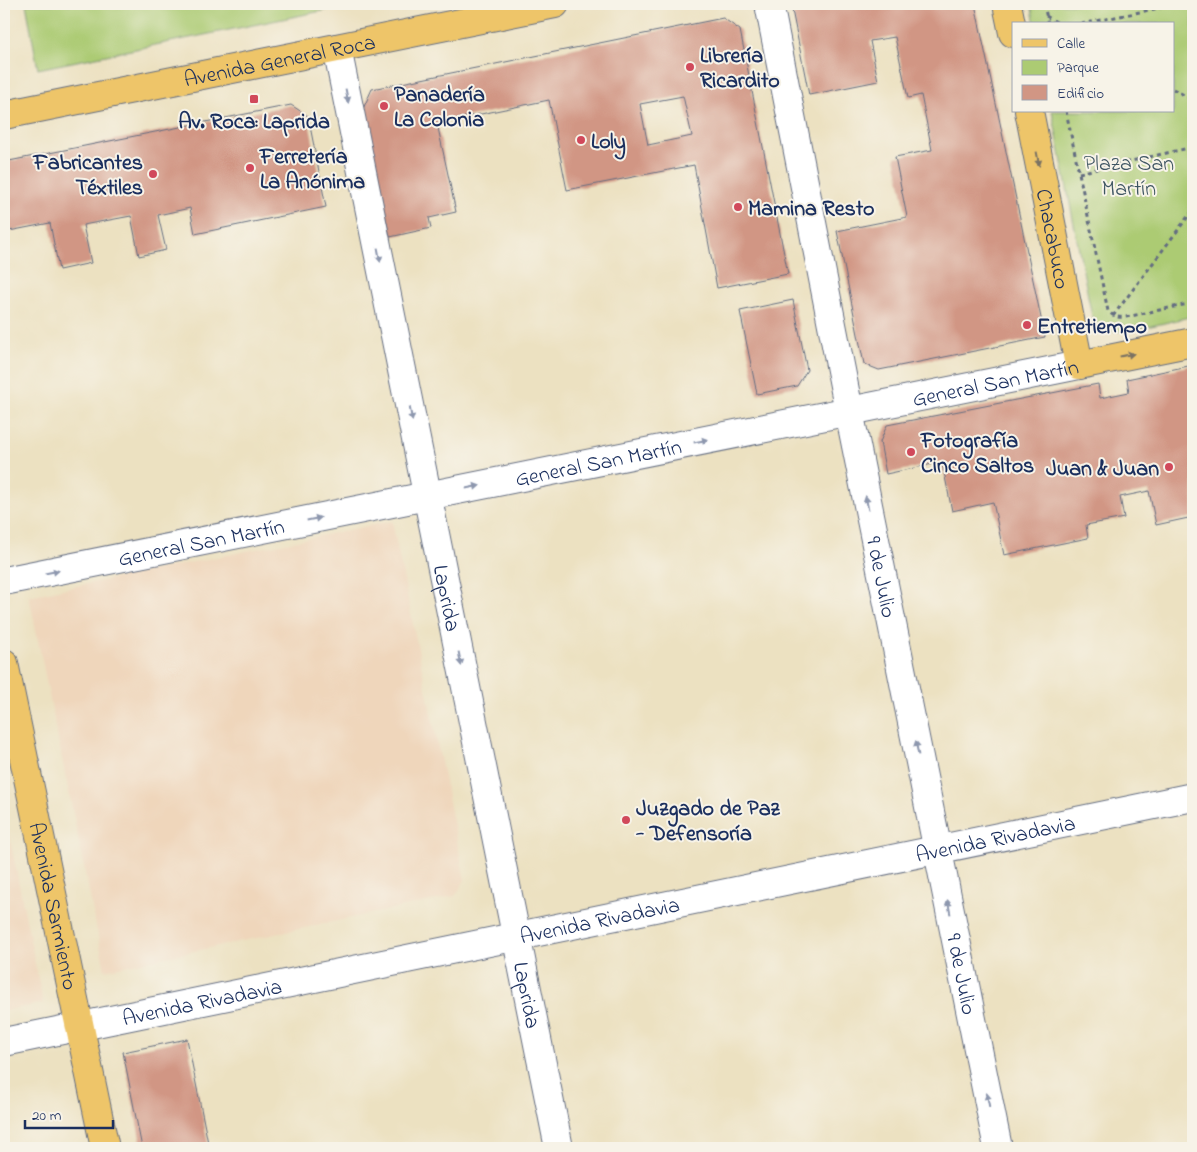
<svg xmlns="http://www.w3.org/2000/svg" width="1197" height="1152" font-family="'Indie Flower',sans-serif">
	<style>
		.built { fill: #efd6bb }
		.green { fill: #accb73; stroke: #647d68 }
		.building { fill: #d19684; fill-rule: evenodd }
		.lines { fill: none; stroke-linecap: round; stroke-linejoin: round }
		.minor-casing { stroke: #646d81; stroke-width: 30 }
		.major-casing { stroke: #646d81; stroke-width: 30 }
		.path { stroke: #646d81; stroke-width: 3; stroke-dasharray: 4 4; stroke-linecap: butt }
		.minor { stroke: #fff; stroke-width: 28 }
		.major { stroke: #eec569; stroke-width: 28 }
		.oneway { fill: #8d97ae }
		.oneway2 { fill: #7a7263 }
		.poi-dot { fill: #d1495b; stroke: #f7f3e8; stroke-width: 2 }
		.labels { text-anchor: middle; stroke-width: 4; stroke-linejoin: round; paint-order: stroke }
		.poi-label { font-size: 22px; font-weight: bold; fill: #1b2f5e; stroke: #f7f3e8; text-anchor: start }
		.street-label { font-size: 22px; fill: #1b2f5e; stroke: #f7f3e8 }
		.park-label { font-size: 22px; fill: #3f5663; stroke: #f7f3e8 }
	</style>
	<rect width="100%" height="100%" fill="#f7f3e8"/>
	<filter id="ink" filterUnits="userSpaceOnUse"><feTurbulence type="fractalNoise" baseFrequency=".02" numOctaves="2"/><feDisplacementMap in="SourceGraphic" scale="10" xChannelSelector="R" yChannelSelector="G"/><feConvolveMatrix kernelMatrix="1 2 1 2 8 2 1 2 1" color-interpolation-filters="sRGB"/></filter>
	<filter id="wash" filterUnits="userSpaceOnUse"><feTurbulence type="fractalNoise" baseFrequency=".0096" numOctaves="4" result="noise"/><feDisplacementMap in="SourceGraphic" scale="20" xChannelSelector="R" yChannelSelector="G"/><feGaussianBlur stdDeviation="1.12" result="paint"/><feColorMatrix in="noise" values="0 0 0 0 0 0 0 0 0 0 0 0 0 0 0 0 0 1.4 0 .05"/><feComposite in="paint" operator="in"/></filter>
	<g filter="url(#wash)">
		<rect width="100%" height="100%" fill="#ece1c1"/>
		<g class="built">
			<path d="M 392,521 L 465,880 L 455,896 L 105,970 L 29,596 Z"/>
			<path d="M 4,810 L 43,1003 L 4,1011 Z"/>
		</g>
		<g class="green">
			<path d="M 26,4 L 356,4 L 38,69 Z"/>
			<path d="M 1031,4 L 1193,4 L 1193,316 C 1176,320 1125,334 1110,331 C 1101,330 1096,325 1092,317 L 1052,111 L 1173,111 L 1173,24 L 1035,24 Z"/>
		</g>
		<g id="blocks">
			<g class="building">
				<path d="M 796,4 L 975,4 L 1045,337 L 879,370 L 864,364 L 837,231 L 907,217 L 895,157 L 932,150 L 921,95 L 908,98 L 895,37 L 870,41 L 878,81 L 809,95 L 791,5 Z"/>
				<path d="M 723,18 L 740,30 L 788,274 L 717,288 L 694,165 L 567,190 L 549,100 L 437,123 L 456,212 L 429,218 L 431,228 L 390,237 L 363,109 L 372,89 ZM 683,96 L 692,136 L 648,145 L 640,104 Z"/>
				<path d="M 291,105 L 308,116 L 326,207 L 195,234 L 190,208 L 158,215 L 166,250 L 139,256 L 131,216 L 83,225 L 91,263 L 59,270 L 50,223 L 4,232 L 4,162 Z"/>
				<path d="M 793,300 L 807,370 L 797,386 L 757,394 L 740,311 Z"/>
				<path d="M 1193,365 L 1193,517 L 1156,525 L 1149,491 L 1120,497 L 1124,518 L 1086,525 L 1088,538 L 1004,555 L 993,502 L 952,511 L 942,462 L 886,474 L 880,442 L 887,425 L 1098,384 L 1100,398 L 1129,392 L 1127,379 Z"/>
				<path d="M 187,1039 L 209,1148 L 142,1148 L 123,1052 Z"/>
			</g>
		</g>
	</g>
	<g filter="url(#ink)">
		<use href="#blocks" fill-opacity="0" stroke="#646d81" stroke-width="1"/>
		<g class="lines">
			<g class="minor-casing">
				<g id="minor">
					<path id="s1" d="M 769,4 L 849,411 L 998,1148"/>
					<path id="s2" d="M 337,48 L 559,1148"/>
					<path id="s3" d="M 4,581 L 1079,365"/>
					<path id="s4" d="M 4,1042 L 1193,797"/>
				</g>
			</g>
			<g class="major-casing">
				<g id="major">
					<path d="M 1007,4 L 1013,33"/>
					<path id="s5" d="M 1029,111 L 1079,365 L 1193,342"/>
					<path id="s6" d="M 4,115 L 555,4"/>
					<path id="s7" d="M 4,663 L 105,1148"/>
				</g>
			</g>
			<g class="path">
				<path d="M 1044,4 L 1048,24"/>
				<path d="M 1187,4 L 1193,20"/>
				<path d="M 1046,16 L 1060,24"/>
				<path d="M 1081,24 L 1179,4"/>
				<path d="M 1173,89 L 1193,100"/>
				<path d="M 1066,111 L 1108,311 C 1114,317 1118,318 1126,317 L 1193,303"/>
				<path d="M 1079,173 L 1193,147"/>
				<path d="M 1113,316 L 1193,210"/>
			</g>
			<use href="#minor" class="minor"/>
			<use href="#major" class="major"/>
		</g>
		<defs><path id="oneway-solid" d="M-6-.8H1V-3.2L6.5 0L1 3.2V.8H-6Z" transform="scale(1.25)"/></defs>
		<g class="oneway">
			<use href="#oneway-solid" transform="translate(347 96) rotate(79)"/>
			<use href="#oneway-solid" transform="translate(379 255) rotate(79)"/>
			<use href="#oneway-solid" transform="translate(411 414) rotate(79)"/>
			<use href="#oneway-solid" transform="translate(701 441) rotate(-11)"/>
			<use href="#oneway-solid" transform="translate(473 487) rotate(-11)"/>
			<use href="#oneway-solid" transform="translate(867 503) rotate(-101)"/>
			<use href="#oneway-solid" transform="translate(314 519) rotate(-11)"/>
			<use href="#oneway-solid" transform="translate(52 572) rotate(-11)"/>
			<use href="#oneway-solid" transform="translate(460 659) rotate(79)"/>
			<use href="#oneway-solid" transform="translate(917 748) rotate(-101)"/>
			<use href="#oneway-solid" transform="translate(949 907) rotate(-101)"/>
			<use href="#oneway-solid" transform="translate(988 1100) rotate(-101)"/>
		</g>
		<g class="oneway2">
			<use href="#oneway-solid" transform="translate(1038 159) rotate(79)"/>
			<use href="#oneway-solid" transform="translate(1127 355) rotate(-11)"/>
		</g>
	</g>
	<g class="poi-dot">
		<circle cx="690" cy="67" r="5"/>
		<rect x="249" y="94" width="10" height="10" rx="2.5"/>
		<circle cx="384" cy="106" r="5"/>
		<circle cx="581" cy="140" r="5"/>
		<circle cx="250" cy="168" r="5"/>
		<circle cx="153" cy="174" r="5"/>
		<circle cx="738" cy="207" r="5"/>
		<circle cx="1027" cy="325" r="5"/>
		<circle cx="911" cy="452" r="5"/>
		<circle cx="1169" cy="467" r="5"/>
		<circle cx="626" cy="820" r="5"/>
	</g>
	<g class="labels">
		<g class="poi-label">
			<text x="700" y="62">Librería<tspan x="700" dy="25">Ricardito</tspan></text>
			<text x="394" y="101">Panadería<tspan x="394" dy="25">La Colonia</tspan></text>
			<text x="254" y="128" text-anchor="middle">Av. Roca: Laprida</text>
			<text x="591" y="148">Loly</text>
			<text x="260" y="163">Ferretería<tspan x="260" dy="25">La Anónima</tspan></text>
			<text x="143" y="169" text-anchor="end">Fabricantes<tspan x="143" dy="25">Téxtiles</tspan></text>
			<text x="748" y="215">Mamina Resto</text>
			<text x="1037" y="333">Entretiempo</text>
			<text x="921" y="447">Fotografía<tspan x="921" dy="25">Cinco Saltos</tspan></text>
			<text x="1159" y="475" text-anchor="end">Juan &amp; Juan</text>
			<text x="636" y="815">Juzgado de Paz<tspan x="636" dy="25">- Defensoría</tspan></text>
		</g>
		<g class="street-label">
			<text dy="8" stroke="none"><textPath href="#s6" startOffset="281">Avenida General Roca</textPath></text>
			<text dy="8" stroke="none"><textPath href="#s5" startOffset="130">Chacabuco</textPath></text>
			<text dy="8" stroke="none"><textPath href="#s3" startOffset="1011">General San Martín</textPath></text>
			<text dy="8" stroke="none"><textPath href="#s3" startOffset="606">General San Martín</textPath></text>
			<text dy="8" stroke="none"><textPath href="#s3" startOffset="201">General San Martín</textPath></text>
			<text dy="8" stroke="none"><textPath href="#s1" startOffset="584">9 de Julio</textPath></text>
			<text dy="8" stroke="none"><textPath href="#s2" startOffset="561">Laprida</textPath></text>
			<text dy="8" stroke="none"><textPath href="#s4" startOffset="1012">Avenida Rivadavia</textPath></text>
			<text dy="8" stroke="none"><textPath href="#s7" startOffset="248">Avenida Sarmiento</textPath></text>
			<text dy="8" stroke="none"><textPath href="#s4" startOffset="608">Avenida Rivadavia</textPath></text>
			<text dy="8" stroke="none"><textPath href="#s1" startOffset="989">9 de Julio</textPath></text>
			<text dy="8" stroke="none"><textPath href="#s2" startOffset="966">Laprida</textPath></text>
			<text dy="8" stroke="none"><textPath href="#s4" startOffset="202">Avenida Rivadavia</textPath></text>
		</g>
		<g class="park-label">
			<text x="1129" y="170">Plaza San<tspan x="1129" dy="25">Martín</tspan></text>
		</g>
	</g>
	<rect width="1197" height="1152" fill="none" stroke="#f7f3e8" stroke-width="20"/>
	<rect x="1012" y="22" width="162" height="90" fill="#f7f3e8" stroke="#9fa5b1"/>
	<rect x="1022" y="39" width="25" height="8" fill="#eec569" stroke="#9fa5b1"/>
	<text x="1057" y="48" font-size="15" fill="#1b2f5e">Calle</text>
	<rect x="1022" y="60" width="25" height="15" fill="#accb73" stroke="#9fa5b1"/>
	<text x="1057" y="72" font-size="15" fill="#1b2f5e">Parque</text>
	<rect x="1022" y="85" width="25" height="15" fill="#d19684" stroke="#9fa5b1"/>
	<text x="1057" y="98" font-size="15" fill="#1b2f5e">Edificio</text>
	<path d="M25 1120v8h88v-8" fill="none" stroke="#1b2f5e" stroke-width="2.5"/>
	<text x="32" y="1120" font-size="15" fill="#1b2f5e" stroke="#f7f3e8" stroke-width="4" paint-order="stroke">20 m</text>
</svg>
